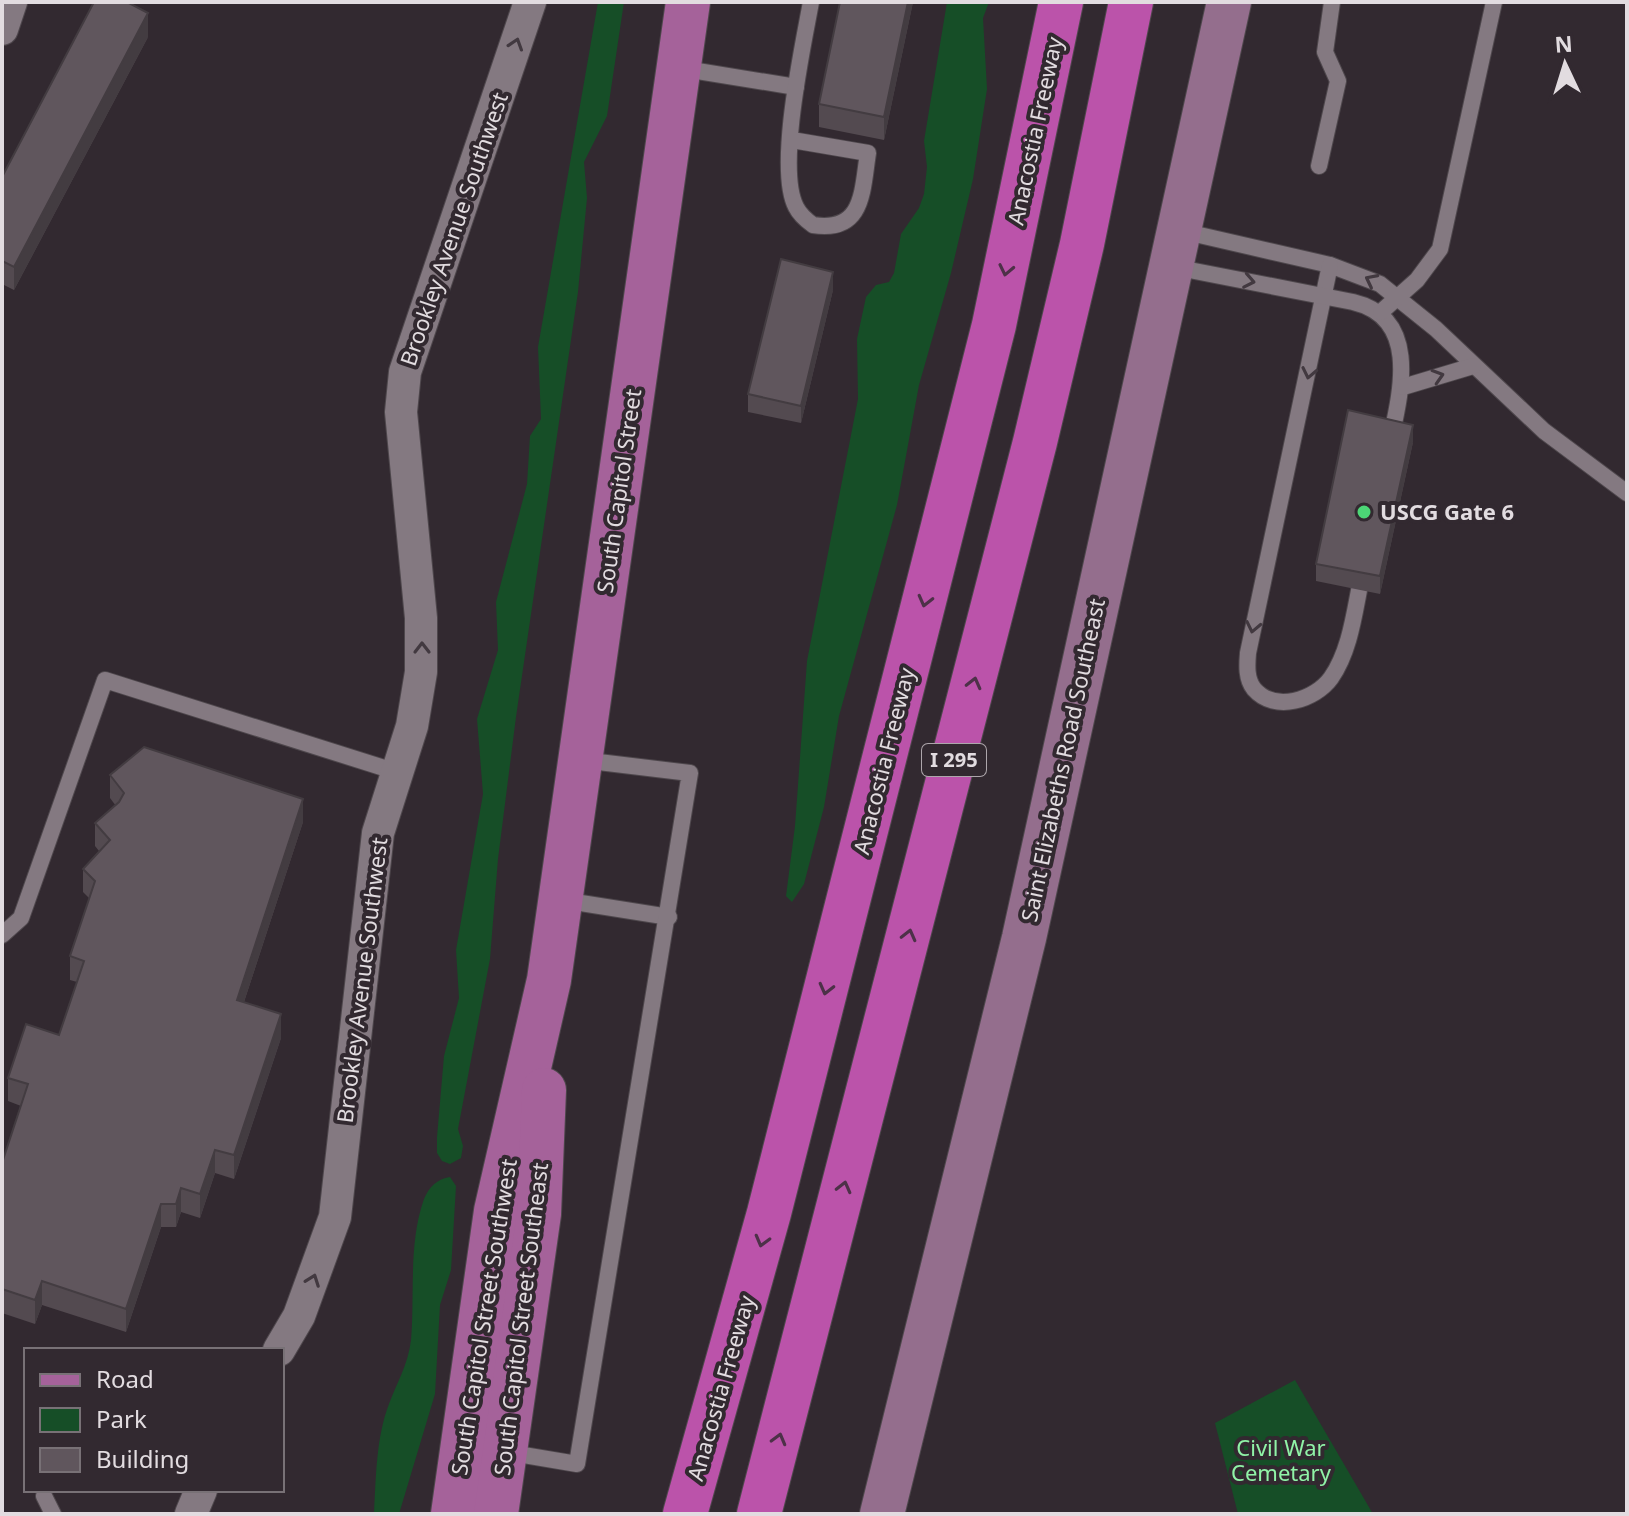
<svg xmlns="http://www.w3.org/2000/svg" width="1629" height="1516" font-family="'Noto Sans',sans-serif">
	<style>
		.green { fill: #164e27 }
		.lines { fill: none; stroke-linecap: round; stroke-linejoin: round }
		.service-casing { stroke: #4e474c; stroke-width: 18 }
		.minor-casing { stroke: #4e474c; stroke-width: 34 }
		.secondary-casing { stroke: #4e474c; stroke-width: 46 }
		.primary-casing { stroke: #4e474c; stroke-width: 46 }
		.motorway-casing { stroke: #4e474c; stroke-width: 46 }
		.service { stroke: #847981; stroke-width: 16 }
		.minor { stroke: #847981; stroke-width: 32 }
		.secondary { stroke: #946e8d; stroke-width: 44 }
		.primary { stroke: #a5629a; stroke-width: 44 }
		.motorway { stroke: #bb53aa; stroke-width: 44 }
		.wall { fill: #534a50 }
		.shaded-wall { fill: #433c41 }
		.building { fill: #60565d; stroke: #433c41; stroke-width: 2 }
		.oneway { stroke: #423940 }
		.oneway2 { stroke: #4d3148 }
		.poi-dot { fill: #4cd676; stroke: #322930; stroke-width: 3 }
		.labels { text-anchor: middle; stroke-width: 8; stroke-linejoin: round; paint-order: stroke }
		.shield { fill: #322930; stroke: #ada6ab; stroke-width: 2 }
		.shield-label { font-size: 20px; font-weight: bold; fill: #e2dce0 }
		.street-label { font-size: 22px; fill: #e2dce0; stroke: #322930 }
		.poi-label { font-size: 22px; font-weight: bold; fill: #e2dce0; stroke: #322930; text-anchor: start }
		.park-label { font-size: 22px; fill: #90f3a7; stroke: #322930 }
	</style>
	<rect width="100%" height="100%" fill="#322930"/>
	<g class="green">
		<path d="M 598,2 L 624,2 L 607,116 L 584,162 L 587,198 L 578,292 L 516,717 L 498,859 L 490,959 L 458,1129 L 463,1146 L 461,1158 L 450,1164 L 442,1161 L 437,1153 L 437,1137 L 444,1056 L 459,998 L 456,950 L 483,794 L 477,719 L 498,650 L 496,602 L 527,484 L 530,436 L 541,419 L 538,347 Z"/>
		<path d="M 947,2 L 989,2 L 983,18 L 987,89 L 973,179 L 951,273 L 919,385 L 897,505 L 839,716 L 824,807 L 804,884 L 792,902 L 786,896 L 795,826 L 807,661 L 858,399 L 857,339 L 866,297 L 876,285 L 889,282 L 894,273 L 901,234 L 919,208 L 924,194 L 927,167 L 924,141 Z"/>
		<path d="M 450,1177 L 456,1186 L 451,1270 L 440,1305 L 435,1394 L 399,1514 L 374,1514 C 376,1479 376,1437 389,1404 C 397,1382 408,1365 411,1340 C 415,1295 408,1244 424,1199 C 429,1187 437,1179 450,1177 Z"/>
		<path d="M 1295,1380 L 1373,1514 L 1238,1514 L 1215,1423 Z"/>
	</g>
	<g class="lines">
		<g class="service-casing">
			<g id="service">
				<path d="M 679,68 L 796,87"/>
				<path d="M 792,140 L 868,153 C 862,191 864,233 813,225 C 806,220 800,215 796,207 C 776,169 803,46 811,2"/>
				<path d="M 1319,166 L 1338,81 L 1325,52 L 1332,2"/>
				<path d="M 1182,231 L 1330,265 L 1380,284 L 1436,329 L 1544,431 L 1627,493"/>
				<path d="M 1330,265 L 1248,653 C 1247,665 1246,679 1254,689 C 1275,713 1315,700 1331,678 C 1352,648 1355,605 1363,571"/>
				<path d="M 1174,267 L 1353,302 C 1420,318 1401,392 1390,442"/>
				<path d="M 1381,312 L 1417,280 L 1440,249 L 1494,2"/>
				<path d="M 1403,387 L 1473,366"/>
				<path d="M 562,900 L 669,917"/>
				<path d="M 2,935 L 21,918 L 105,680 L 397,772"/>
				<path d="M 506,1452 L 577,1464 L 690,773 L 582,760"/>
				<path d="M 44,1496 L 53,1514"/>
			</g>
		</g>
		<g class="minor-casing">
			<g id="minor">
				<path d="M 2,29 L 11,2"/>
				<path d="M 279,1350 L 299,1316 L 335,1217 L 378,833 L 412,726 L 421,672 L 421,618 L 401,412 L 405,372 L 530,2"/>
				<path d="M 191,1514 L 201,1490"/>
			</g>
		</g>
		<g class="secondary-casing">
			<path id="secondary" d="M 882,1514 L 1024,938 L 1229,2"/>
		</g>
		<g class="primary-casing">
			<g id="primary">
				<path d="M 453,1514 L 496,1211 L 549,980 L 688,2"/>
				<path d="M 496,1514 L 539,1214 L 544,1090"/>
			</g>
		</g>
		<g class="motorway-casing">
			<g id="motorway">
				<path d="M 685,1514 L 769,1213 L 994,325 L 1061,2"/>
				<path d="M 759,1514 L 1035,442 L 1082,244 L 1131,2"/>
			</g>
		</g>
		<use href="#service" class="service"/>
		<use href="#minor" class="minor"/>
		<use href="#secondary" class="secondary"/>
		<use href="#primary" class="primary"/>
		<use href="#motorway" class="motorway"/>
	</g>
	<g class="wall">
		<path d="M 913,2 L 884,140 L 819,127 L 819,104 Z"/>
		<path d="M 148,37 L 14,290 L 2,284 L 2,177 Z"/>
		<path d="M 833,290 L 801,423 L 748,412 L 748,394 Z"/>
		<path d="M 1413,442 L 1380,594 L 1316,581 L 1316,564 Z"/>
		<path d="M 110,775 L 303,822 L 244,1002 L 281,1038 L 234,1179 L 215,1173 L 200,1218 L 181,1212 L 176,1227 L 161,1227 L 126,1332 L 42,1305 L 35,1324 L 2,1313 L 2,1163 L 21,1106 L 8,1101 L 8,1078 L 59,1035 L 77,982 L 70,980 L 70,956 L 89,898 L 83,892 L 83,869 L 99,851 L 95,846 L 95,823 L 116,806 L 110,798 Z"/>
	</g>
	<g class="shaded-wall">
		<path d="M 908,2 L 913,2 L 884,140 L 884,117 Z"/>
		<path d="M 148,13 L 148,37 L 14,290 L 14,267 Z"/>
		<path d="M 833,272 L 833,290 L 801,423 L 801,406 Z"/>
		<path d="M 1413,425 L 1413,442 L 1380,594 L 1380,576 Z"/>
		<path d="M 303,799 L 303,822 L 237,1023 L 237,1000 Z"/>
		<path d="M 281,1014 L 281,1038 L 234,1179 L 234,1155 Z"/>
		<path d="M 215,1150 L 215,1173 L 200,1218 L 200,1194 Z"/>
		<path d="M 181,1188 L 181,1212 L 176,1227 L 176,1204 Z"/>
		<path d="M 161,1204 L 161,1227 L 126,1332 L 126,1309 Z"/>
		<path d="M 42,1281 L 42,1305 L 35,1324 L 35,1300 Z"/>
	</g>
	<g class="building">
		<path d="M 94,2 L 127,2 L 148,13 L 14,267 L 2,261 L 2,177 Z"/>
		<path d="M 840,2 L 908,2 L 884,117 L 819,104 Z"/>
		<path d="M 781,259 L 833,272 L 801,406 L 748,394 Z"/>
		<path d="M 1348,410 L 1413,425 L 1380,576 L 1316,564 Z"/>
		<path d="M 144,747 L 303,799 L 237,1000 L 281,1014 L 234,1155 L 215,1150 L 200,1194 L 181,1188 L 176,1204 L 161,1204 L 126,1309 L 42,1281 L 35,1300 L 2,1289 L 2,1163 L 28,1084 L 8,1078 L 26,1024 L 59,1035 L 84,961 L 70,956 L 95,881 L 83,869 L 110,840 L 95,823 L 119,802 L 124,793 L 110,775 Z"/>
	</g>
	<defs><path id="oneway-chevron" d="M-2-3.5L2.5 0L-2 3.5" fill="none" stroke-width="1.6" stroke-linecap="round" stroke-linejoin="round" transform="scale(2)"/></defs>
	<g class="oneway">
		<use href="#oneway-chevron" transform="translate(516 44) rotate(-72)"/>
		<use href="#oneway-chevron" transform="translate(1371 280) rotate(-153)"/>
		<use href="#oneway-chevron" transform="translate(1249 281) rotate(11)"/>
		<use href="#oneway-chevron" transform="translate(1309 373) rotate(102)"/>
		<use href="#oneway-chevron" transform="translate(1438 376) rotate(-17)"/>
		<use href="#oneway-chevron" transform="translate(1253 627) rotate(102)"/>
		<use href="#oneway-chevron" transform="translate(422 648) rotate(-90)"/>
		<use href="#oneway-chevron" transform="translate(313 1280) rotate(-70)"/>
	</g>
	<g class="oneway2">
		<use href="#oneway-chevron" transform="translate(1006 270) rotate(102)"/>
		<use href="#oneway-chevron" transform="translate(925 601) rotate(104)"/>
		<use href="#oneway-chevron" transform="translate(974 683) rotate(-76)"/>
		<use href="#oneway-chevron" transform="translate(909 935) rotate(-76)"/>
		<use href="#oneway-chevron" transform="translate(826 989) rotate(104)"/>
		<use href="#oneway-chevron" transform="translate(844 1187) rotate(-76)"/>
		<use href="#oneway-chevron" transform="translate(762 1241) rotate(105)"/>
		<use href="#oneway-chevron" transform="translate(779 1439) rotate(-75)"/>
	</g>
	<circle class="poi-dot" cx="1364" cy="512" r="8"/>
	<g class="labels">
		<rect class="shield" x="922" y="744" width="64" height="32" rx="6"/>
		<g class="shield-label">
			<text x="954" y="767">I 295</text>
		</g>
		<g class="street-label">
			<text transform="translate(1035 131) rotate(-78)" y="8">Anacostia Freeway</text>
			<text transform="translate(454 229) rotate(-71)" y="8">Brookley Avenue Southwest</text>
			<text transform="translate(619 491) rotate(-82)" y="8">South Capitol Street</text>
			<text transform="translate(1063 760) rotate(-78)" y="8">Saint Elizabeths Road Southeast</text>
			<text transform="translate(884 761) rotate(-76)" y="8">Anacostia Freeway</text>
			<text transform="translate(362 980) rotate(-83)" y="8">Brookley Avenue Southwest</text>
			<text transform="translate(484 1317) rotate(-81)" y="8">South Capitol Street Southwest</text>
			<text transform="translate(521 1319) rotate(-83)" y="8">South Capitol Street Southeast</text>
			<text transform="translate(721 1388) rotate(-74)" y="8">Anacostia Freeway</text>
		</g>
		<g class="poi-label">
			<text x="1380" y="520">USCG Gate 6</text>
		</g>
		<g class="park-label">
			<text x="1281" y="1456">Civil War<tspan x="1281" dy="25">Cemetary</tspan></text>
		</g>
	</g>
	<rect width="1629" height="1516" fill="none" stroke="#e2dce0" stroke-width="8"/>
	<rect x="24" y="1348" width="260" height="144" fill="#322930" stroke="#787176" stroke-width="2"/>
	<rect x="40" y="1374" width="40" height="12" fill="#a5629a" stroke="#787176" stroke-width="2"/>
	<text x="96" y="1388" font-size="24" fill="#e2dce0">Road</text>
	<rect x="40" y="1408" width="40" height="24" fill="#164e27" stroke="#787176" stroke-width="2"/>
	<text x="96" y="1428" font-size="24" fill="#e2dce0">Park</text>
	<rect x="40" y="1448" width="40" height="24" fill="#60565d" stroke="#787176" stroke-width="2"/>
	<text x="96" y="1468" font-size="24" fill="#e2dce0">Building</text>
	<g transform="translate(1565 64) rotate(356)" stroke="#322930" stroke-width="6" paint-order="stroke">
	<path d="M0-6L14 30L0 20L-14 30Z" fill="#e2dce0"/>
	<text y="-12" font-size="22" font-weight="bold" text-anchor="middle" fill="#e2dce0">N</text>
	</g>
</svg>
